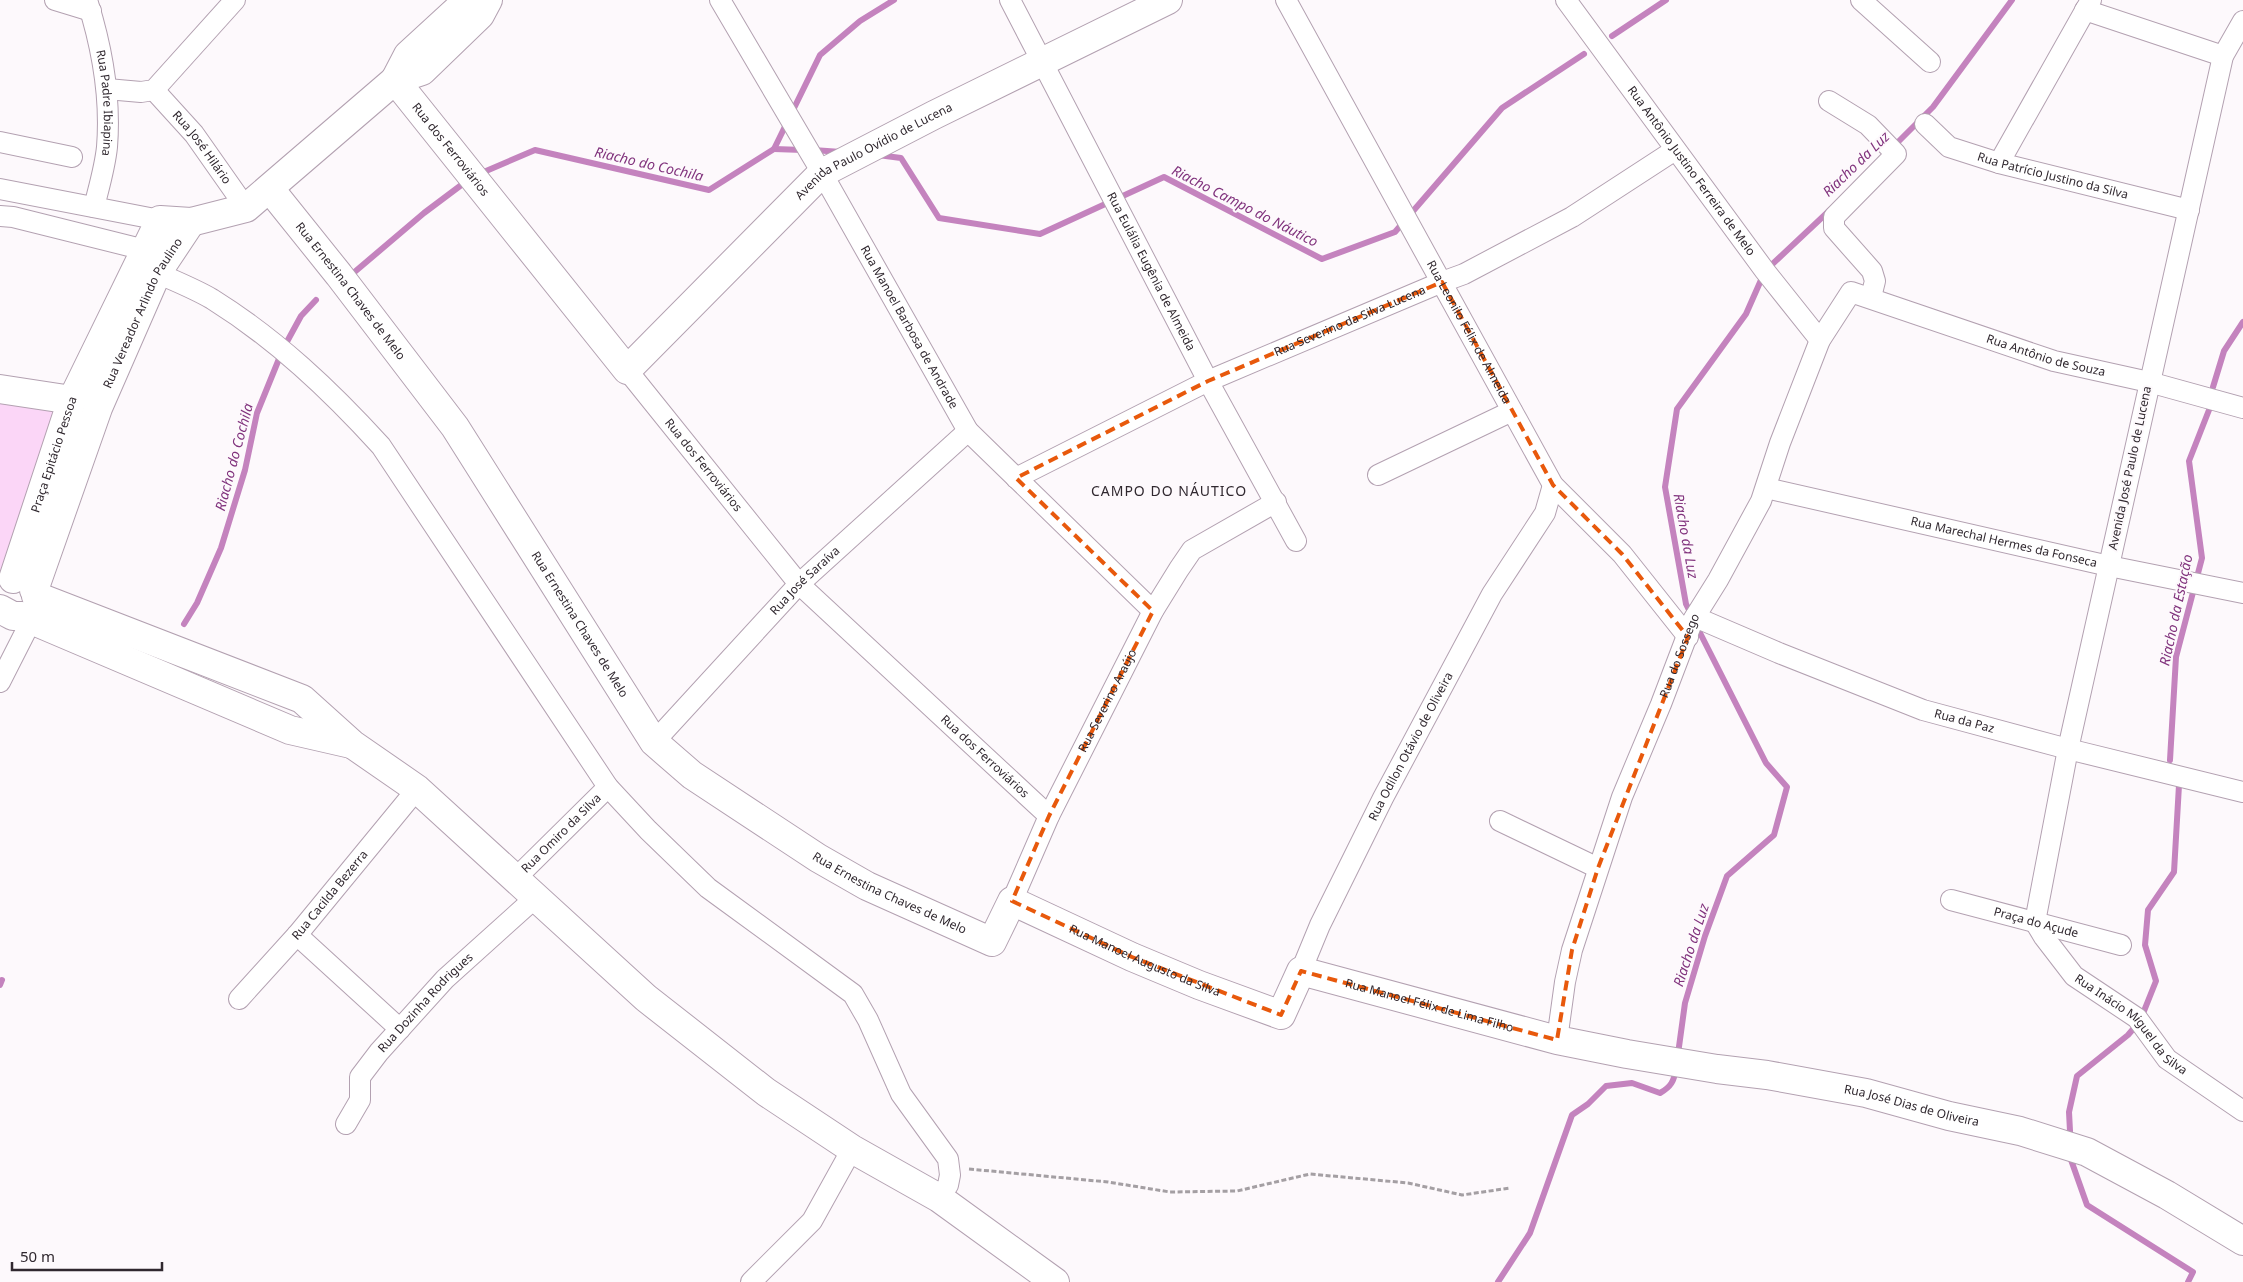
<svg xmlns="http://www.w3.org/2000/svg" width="2243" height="1282" font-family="'Noto Sans',sans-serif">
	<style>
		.green { fill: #fbd6f7 }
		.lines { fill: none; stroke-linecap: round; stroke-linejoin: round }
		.stream { stroke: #c483be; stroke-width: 6 }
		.street-casing { stroke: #b3a1b1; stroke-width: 22 }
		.secondary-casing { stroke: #b3a1b1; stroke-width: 30 }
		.path { stroke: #a49fa3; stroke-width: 3; stroke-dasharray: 5 2.5; stroke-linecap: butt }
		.street { stroke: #fff; stroke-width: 20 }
		.secondary { stroke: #fff; stroke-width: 28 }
		.marked { fill: none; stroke: #e8590c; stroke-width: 4; stroke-dasharray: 10 6; stroke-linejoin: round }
		.labels { text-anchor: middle; stroke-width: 4; stroke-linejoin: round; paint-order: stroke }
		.street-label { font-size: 12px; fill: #30282f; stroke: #fdf9fc }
		.water-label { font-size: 14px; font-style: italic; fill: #81337d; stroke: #fdf9fc }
		.neighbourhood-label { font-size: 14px; letter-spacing: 1px; fill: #30282f; stroke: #fdf9fc }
	</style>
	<rect width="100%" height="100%" fill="#fdf9fc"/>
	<path class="green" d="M 0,389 L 72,400 L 0,578 Z"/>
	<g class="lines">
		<g class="stream">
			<path d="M 1612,36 L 1666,0"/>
			<path d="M 1894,146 L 1933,107 L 2012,0"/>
			<path d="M 774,149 L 803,150"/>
			<path d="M 813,150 L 841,152"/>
			<path d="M 878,155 L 901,158 L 939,218 L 1040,234 L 1164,177 L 1322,259 L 1395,232 L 1502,108 L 1584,54"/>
			<path d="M 479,174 L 535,150 L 709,190 L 774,149 L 820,55 L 860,21 L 894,0"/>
			<path d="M 351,275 L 424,213 L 468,180"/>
			<path d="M 2213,387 L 2224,351 L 2243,322"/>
			<path d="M 1692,616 L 1686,604 L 1665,487 L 1677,409 L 1746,314 L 1765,271 L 1830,210"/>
			<path d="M 184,624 L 197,603 L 221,548 L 245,470 L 257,413 L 283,349 L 301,316 L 316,300"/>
			<path d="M 2170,760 L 2176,657 L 2202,558 L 2189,461 L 2209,410"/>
			<path d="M 0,985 L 2,980"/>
			<path d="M 1678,1054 L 1685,1003 L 1705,936 L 1727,876 L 1774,835 L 1787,787 L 1766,763 L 1696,625"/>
			<path d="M 2070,1131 L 2069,1112 L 2077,1076 L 2128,1035 L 2140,1021 L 2156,981 L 2145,945 L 2148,910 L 2174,872 L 2179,785"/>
			<path d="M 2070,1157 L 2087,1205 L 2193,1272 L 2188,1282"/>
			<path d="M 1498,1282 L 1530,1233 L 1572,1115 L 1588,1104 L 1606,1086 L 1632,1083 L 1660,1093 C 1671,1087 1674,1081 1676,1069"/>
		</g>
		<g class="street-casing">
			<g id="street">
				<path d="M 55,0 L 91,11"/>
				<path id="s1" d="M 87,0 C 102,47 111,97 107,147 C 105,167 99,187 94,207"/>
				<path id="s2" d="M 720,0 L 822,173 L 968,431 L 1153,611"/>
				<path id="s3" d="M 1010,0 L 1208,381 L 1296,541"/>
				<path id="s4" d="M 1286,0 L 1553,485 L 1622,554 L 1688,637"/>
				<path id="s5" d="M 1566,0 L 1765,271 L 1820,340"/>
				<path d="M 1861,0 L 1930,62"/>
				<path d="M 2085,10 L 2223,56"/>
				<path id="s6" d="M 2243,21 L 2223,56 L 2068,749 L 2035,922 L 2044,937 L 2074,976 L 2137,1018 L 2167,1059 L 2243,1111"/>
				<path d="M 107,89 L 141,92 L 154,90 L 235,0"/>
				<path id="s7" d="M 154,90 L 194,134 L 246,208"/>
				<path d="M 1829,101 L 1868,125 L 1896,154 L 1834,217 L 1834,228 L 1872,271 L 1875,281 L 1871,297"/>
				<path id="s8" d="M 1925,124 L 1949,147 L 1999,163 L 2189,210"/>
				<path d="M 0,142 L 72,157"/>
				<path d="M 1999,163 L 2091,0"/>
				<path d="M 0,189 L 160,220"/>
				<path d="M 0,216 L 13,217 L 145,250"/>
				<path d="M 157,273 C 175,281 195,289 212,299 C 276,339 330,390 381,446 L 608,787 L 648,830 L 708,888 L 853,994 L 868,1020 L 901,1094 L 948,1159 L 950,1175 L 948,1185 L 939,1198"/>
				<path id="s9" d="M 627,370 L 799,584 L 1049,816"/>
				<path d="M 1378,475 L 1512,411"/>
				<path id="s10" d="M 1016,478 L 1208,381 L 1442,282 L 1464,274 L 1572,217 L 1675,150"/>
				<path id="s11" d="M 1766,488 L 2109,566 L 2243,593"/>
				<path id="s12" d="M 1695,617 L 1779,653 L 1923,710 L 2068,749 L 2243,792"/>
				<path d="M 0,682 L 31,621"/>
				<path id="s13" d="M 654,742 L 799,584 L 968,431"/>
				<path d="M 1500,821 L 1598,868"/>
				<path id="s14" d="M 515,879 L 608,787"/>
				<path id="s15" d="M 1951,900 L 2121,945"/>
				<path id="s16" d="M 1012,901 L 1049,816 L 1153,611 L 1179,569 L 1192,550 L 1276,502"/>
				<path d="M 297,935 L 400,1029"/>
				<path id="s17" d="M 1301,971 L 1320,925 L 1383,798 L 1492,594 L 1545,513 L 1553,485"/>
				<path id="s18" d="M 239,999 L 297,935 L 417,789"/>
				<path id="s19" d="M 1557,1040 L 1565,982 L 1572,950 L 1622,797 L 1661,704 L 1693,620 L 1718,580 L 1761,501 L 1780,443 L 1820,340 L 1851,292 L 2054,361 L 2149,382 L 2243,408"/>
				<path id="s20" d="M 346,1124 L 360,1100 L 360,1077 L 379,1052 L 445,979 L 535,898"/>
				<path d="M 751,1282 L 812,1221 L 852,1149"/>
			</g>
		</g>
		<g class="secondary-casing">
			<g id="secondary">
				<path id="s21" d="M 395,80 L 627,370 L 822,173 L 934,115 L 1168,0"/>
				<path d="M 395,80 L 408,55 L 468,0"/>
				<path id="s22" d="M 270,189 L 339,275 L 455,427 L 654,742 L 692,775 L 818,858 L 867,886 L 992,942 L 1012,901 L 1132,957 L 1199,985 L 1281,1015 L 1301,971 L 1557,1040 L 1627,1054 L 1717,1069 L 1767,1075 L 1866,1093 L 1949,1116 L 2020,1131 L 2087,1152 L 2167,1195 L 2243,1241"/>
				<path d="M 0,389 L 72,400"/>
				<path id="s23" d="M 13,579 L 72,400 L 160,220 L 191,222 L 246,208 L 395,80 L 422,71 L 480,15 L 488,0"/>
				<path id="s24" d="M 34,590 L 98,408 L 157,273 L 191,222"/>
				<path d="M 36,596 L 302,699 L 352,744 L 417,789 L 646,998 L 766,1092 L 852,1149 L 939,1198 L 1055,1282"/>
				<path d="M 0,609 L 13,616 L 22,616 L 290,730 L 351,744"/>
			</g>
		</g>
		<path class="path" d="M 969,1169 L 1108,1182 L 1170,1192 L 1237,1191 L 1310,1174 L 1408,1183 L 1462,1195 L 1510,1188"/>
		<use href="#street" class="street"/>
		<use href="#secondary" class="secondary"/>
	</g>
	<path class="marked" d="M 1442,282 L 1553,485 L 1622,554 L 1688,637 L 1598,868 L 1572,950 L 1557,1040 L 1301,971 L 1281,1015 L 1132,957 L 1012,901 L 1049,816 L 1153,611 L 1016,478 L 1208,381 Z"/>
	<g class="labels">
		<g class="street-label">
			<text dy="4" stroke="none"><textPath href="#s1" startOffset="105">Rua Padre Ibiapina</textPath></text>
			<text dy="4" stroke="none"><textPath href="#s7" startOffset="75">Rua José Hilário</textPath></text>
			<text dy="4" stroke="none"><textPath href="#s21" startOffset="89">Rua dos Ferroviários</textPath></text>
			<text dy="4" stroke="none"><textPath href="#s21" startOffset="704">Avenida Paulo Ovídio de Lucena</textPath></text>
			<text dy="4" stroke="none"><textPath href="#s5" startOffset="212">Rua Antônio Justino Ferreira de Melo</textPath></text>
			<text dy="4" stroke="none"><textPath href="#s8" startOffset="141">Rua Patrício Justino da Silva</textPath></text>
			<text dy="4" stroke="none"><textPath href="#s3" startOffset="306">Rua Eulália Eugênia de Almeida</textPath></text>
			<text dy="4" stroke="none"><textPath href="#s22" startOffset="130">Rua Ernestina Chaves de Melo</textPath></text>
			<text dy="4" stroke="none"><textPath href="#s24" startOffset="298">Rua Vereador Arlindo Paulino</textPath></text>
			<text dy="4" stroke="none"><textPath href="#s10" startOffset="369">Rua Severino da Silva Lucena</textPath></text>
			<text dy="4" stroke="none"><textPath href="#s2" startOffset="378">Rua Manoel Barbosa de Andrade</textPath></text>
			<text dy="4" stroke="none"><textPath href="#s4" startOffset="379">Rua Leonilo Félix de Almeida</textPath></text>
			<text dy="4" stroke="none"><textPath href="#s19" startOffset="1014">Rua Antônio de Souza</textPath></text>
			<text dy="4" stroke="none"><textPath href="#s23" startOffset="131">Praça Epitácio Pessoa</textPath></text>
			<text dy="4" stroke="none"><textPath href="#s9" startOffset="122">Rua dos Ferroviários</textPath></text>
			<text transform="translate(2130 468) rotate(-78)" y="4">Avenida José Paulo de Lucena</text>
			<text dy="4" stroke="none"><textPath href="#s11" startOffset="244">Rua Marechal Hermes da Fonseca</textPath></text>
			<text dy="4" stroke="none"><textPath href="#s13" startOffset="221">Rua José Saraíva</textPath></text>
			<text dy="4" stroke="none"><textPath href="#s22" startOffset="535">Rua Ernestina Chaves de Melo</textPath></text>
			<text dy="4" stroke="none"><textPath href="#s19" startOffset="405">Rua do Sossego</textPath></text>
			<text dy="4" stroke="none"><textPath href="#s16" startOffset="222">Rua Severino Araújo</textPath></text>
			<text dy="4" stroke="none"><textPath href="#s12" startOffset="289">Rua da Paz</textPath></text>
			<text dy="4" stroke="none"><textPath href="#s17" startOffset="250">Rua Odilon Otávio de Oliveira</textPath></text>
			<text dy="4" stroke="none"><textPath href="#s9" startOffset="528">Rua dos Ferroviários</textPath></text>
			<text dy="4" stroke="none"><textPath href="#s14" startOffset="65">Rua Omiro da Silva</textPath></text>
			<text dy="4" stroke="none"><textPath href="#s22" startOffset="955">Rua Ernestina Chaves de Melo</textPath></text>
			<text dy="4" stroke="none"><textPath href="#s18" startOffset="138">Rua Cacilda Bezerra</textPath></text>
			<text dy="4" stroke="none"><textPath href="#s15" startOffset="88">Praça do Açude</textPath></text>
			<text dy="4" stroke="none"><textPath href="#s22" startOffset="1260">Rua Manoel Augusto da Silva</textPath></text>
			<text dy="4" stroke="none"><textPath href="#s20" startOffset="150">Rua Dozinha Rodrigues</textPath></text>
			<text dy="4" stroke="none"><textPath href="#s22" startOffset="1588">Rua Manoel Félix de Lima Filho</textPath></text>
			<text dy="4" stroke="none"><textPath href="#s6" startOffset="1069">Rua Inácio Miguel da Silva</textPath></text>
			<text dy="4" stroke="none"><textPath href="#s22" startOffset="2081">Rua José Dias de Oliveira</textPath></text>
		</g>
		<g class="water-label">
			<text transform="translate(649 164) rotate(13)" y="5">Riacho do Cochila</text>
			<text transform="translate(1856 164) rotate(-44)" y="5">Riacho da Luz</text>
			<text transform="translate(1245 206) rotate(27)" y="5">Riacho Campo do Náutico</text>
			<text transform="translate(234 457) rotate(-75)" y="5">Riacho do Cochila</text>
			<text transform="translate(1686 536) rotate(80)" y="5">Riacho da Luz</text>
			<text transform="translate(2176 610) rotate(-78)" y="5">Riacho da Estação</text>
			<text transform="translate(1691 945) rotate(-72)" y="5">Riacho da Luz</text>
		</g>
		<g class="neighbourhood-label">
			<text x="1169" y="496">CAMPO DO NÁUTICO</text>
		</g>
	</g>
	<path d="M12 1262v8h150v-8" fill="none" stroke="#30282f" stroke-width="2.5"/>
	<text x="20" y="1262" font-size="15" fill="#30282f" stroke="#fdf9fc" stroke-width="4" paint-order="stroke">50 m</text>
</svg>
